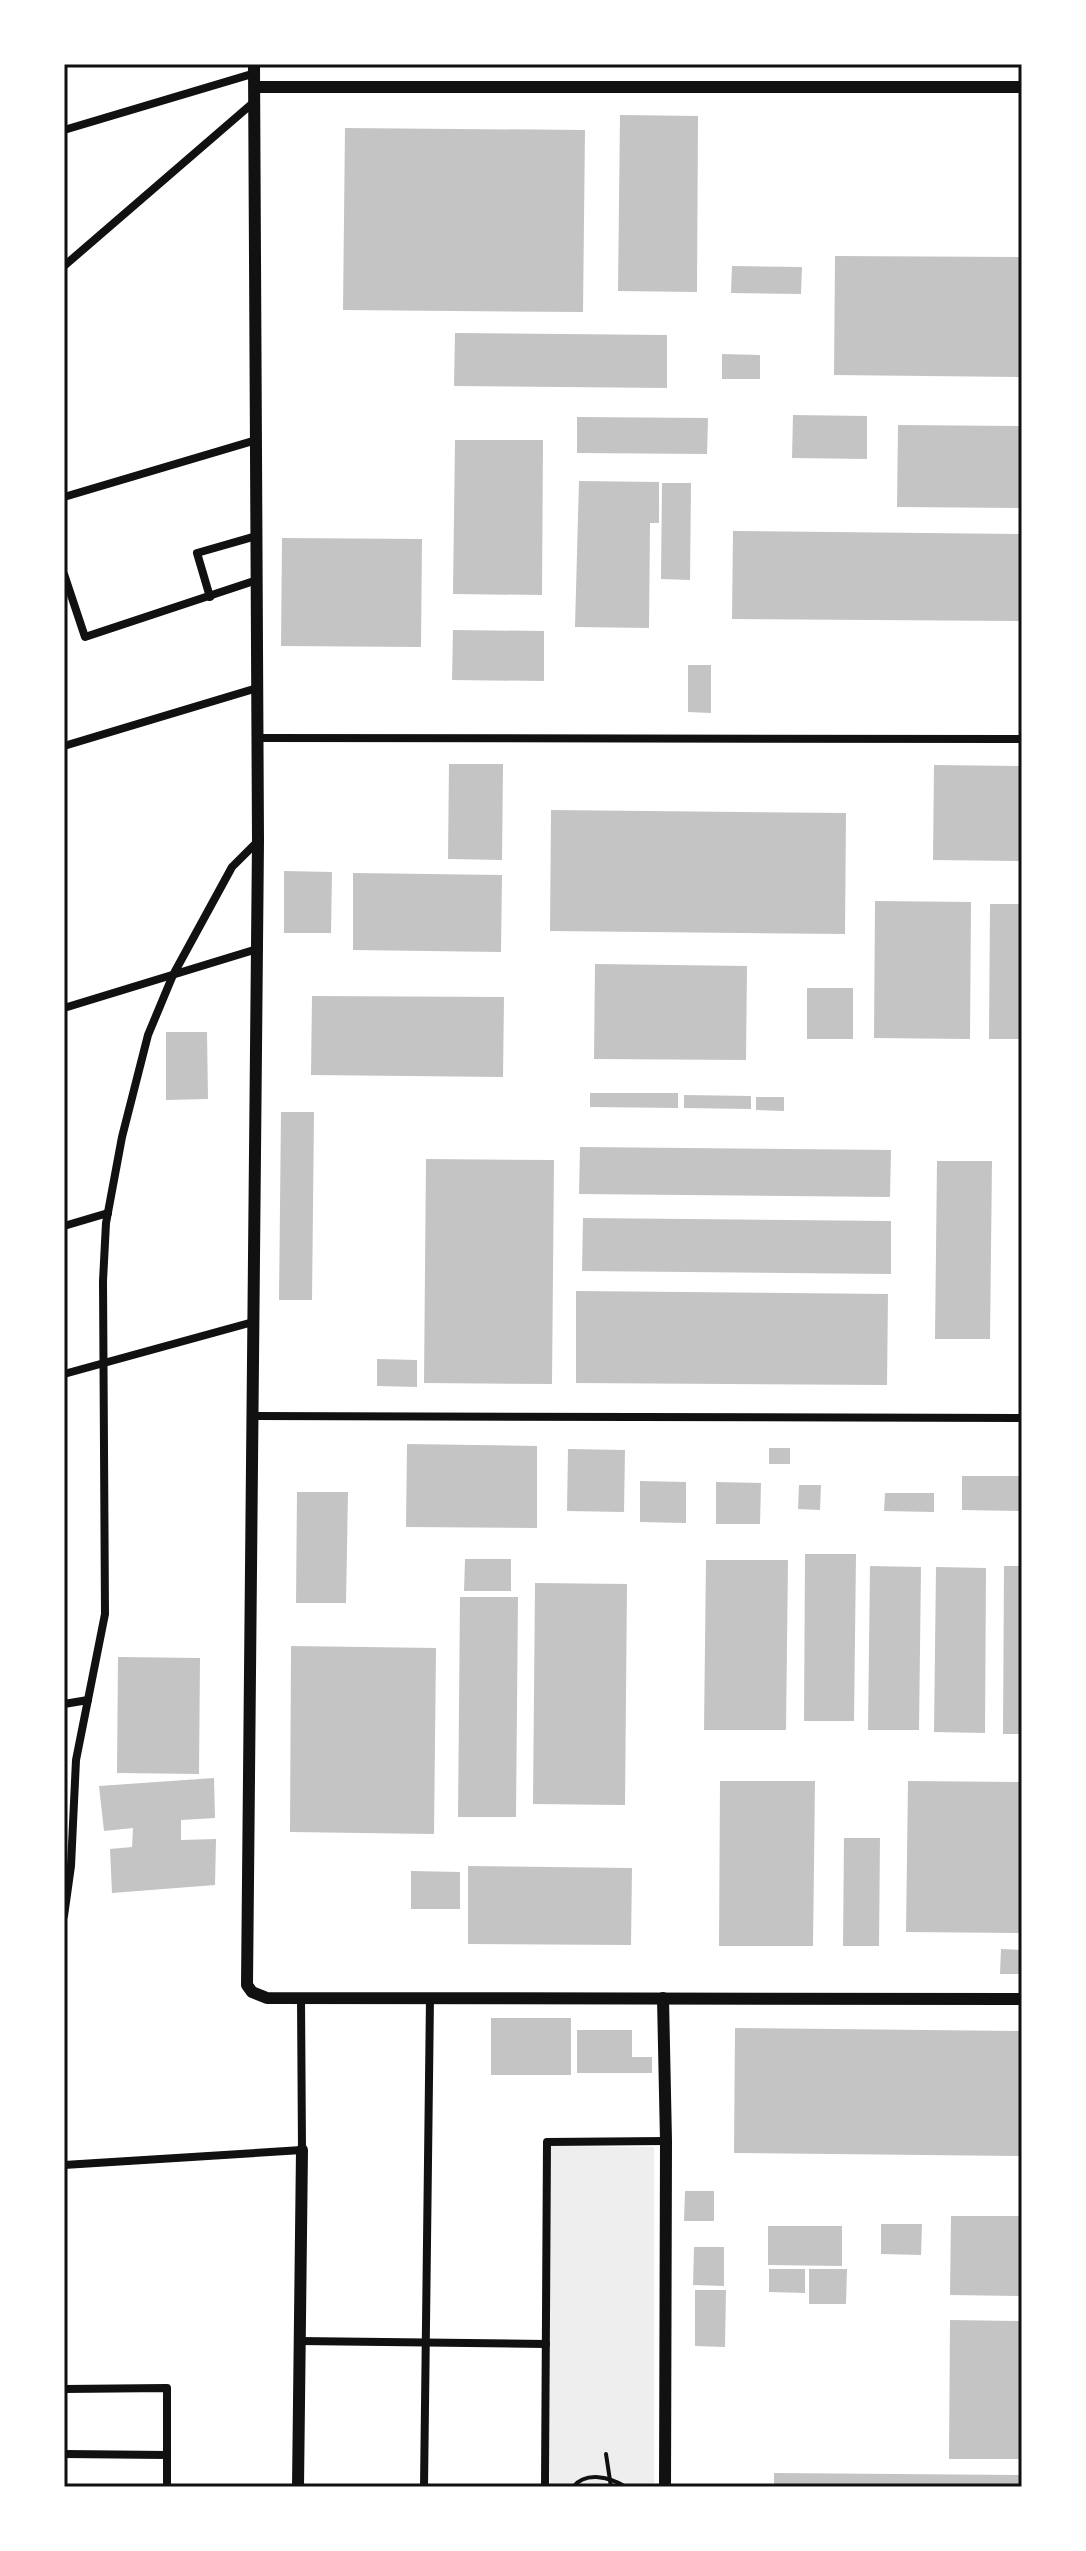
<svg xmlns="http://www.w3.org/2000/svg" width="1086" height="2551" font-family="'Work Sans',sans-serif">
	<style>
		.green { fill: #eee }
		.building { fill: #c4c4c4 }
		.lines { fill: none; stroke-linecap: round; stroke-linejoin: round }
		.path { stroke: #111; stroke-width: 4 }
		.minor { stroke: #111; stroke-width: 8 }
		.tertiary { stroke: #111; stroke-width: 12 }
		.neatline { fill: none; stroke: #111; stroke-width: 3 }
	</style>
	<rect width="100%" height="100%" fill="#fff"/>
	<path class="green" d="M 550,2146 L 654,2147 L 654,2487 L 550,2487 Z"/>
	<g class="building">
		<path d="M 620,115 L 698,116 L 697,292 L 618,291 Z"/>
		<path d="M 345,128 L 585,130 L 583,312 L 343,310 Z"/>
		<path d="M 835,256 L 1022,257 L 1022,377 L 834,375 Z"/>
		<path d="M 732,266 L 802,267 L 801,294 L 731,293 Z"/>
		<path d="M 455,333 L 667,335 L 667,388 L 454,386 Z"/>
		<path d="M 722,354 L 760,355 L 760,379 L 722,379 Z"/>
		<path d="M 793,415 L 867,416 L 867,459 L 792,458 Z"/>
		<path d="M 577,417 L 708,418 L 707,454 L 577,453 Z"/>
		<path d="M 898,425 L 1022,426 L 1022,508 L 897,507 Z"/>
		<path d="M 455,440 L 543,440 L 542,595 L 453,594 Z"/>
		<path d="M 579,481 L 659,482 L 659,523 L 650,523 L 649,628 L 575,627 Z"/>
		<path d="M 662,483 L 691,483 L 690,580 L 661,579 Z"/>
		<path d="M 733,531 L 1022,534 L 1022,621 L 732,619 Z"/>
		<path d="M 282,538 L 422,539 L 421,647 L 281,646 Z"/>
		<path d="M 453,630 L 544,631 L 544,681 L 452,680 Z"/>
		<path d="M 688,665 L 711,665 L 711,713 L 688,712 Z"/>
		<path d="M 449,764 L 503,764 L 502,860 L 448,859 Z"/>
		<path d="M 934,765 L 1022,766 L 1022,861 L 933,860 Z"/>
		<path d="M 551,810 L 846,813 L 845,934 L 550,931 Z"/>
		<path d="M 284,871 L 332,872 L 331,933 L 284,933 Z"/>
		<path d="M 353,873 L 502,875 L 501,952 L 353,950 Z"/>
		<path d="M 875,901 L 971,902 L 970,1039 L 874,1038 Z"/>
		<path d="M 990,904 L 1022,904 L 1022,1039 L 989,1039 Z"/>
		<path d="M 595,964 L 747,966 L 746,1060 L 594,1059 Z"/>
		<rect x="807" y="988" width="46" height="51"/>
		<path d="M 312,996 L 504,997 L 503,1077 L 311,1075 Z"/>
		<path d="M 166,1032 L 207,1032 L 208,1099 L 166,1100 Z"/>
		<path d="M 590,1093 L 678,1093 L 678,1108 L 590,1107 Z"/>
		<path d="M 684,1095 L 751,1096 L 751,1109 L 684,1108 Z"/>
		<path d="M 756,1097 L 784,1097 L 784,1111 L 756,1110 Z"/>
		<path d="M 281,1112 L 314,1112 L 312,1300 L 279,1300 Z"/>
		<path d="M 580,1147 L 891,1150 L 890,1197 L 579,1194 Z"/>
		<path d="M 426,1159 L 554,1160 L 552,1384 L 424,1383 Z"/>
		<path d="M 937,1161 L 992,1161 L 990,1339 L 935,1339 Z"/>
		<path d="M 583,1218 L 891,1221 L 891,1274 L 582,1271 Z"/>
		<path d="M 576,1291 L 888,1294 L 887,1385 L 576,1383 Z"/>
		<path d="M 377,1359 L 417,1360 L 417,1387 L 377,1386 Z"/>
		<path d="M 407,1444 L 537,1446 L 537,1528 L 406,1527 Z"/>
		<rect x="769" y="1448" width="21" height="16"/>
		<path d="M 568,1449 L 625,1450 L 624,1512 L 567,1511 Z"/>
		<path d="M 962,1476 L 1022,1476 L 1022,1511 L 962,1510 Z"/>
		<path d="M 640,1481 L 686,1482 L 686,1523 L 640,1522 Z"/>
		<path d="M 716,1482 L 761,1483 L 760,1524 L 716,1524 Z"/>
		<path d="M 799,1485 L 821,1485 L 820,1510 L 798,1509 Z"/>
		<path d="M 297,1492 L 348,1492 L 346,1603 L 296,1603 Z"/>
		<path d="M 885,1493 L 934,1493 L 934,1512 L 884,1511 Z"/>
		<path d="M 805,1554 L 856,1554 L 854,1721 L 804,1721 Z"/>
		<path d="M 465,1559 L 511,1559 L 511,1591 L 464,1591 Z"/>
		<path d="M 706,1560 L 788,1560 L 786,1730 L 704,1730 Z"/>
		<path d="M 870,1566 L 921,1567 L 919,1730 L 868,1730 Z"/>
		<path d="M 1004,1566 L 1022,1566 L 1022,1734 L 1003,1734 Z"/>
		<path d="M 936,1567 L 986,1568 L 985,1733 L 934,1732 Z"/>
		<path d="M 535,1583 L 627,1584 L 625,1805 L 533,1804 Z"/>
		<path d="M 460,1597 L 518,1597 L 516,1817 L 458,1817 Z"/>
		<path d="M 291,1646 L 436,1648 L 434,1834 L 290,1832 Z"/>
		<path d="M 118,1657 L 200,1658 L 199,1774 L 117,1773 Z"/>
		<path d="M 214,1778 L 215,1818 L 181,1820 L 181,1840 L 216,1839 L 215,1885 L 112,1893 L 110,1849 L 132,1847 L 133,1828 L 104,1831 L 99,1786 Z"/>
		<path d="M 720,1781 L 815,1781 L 813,1946 L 719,1946 Z"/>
		<path d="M 908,1781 L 1022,1782 L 1022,1933 L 906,1932 Z"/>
		<path d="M 844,1838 L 880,1838 L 879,1946 L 843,1946 Z"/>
		<path d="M 468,1866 L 632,1868 L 631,1945 L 468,1944 Z"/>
		<path d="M 411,1871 L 460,1872 L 460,1909 L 411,1909 Z"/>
		<path d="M 1001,1949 L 1022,1950 L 1022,1974 L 1000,1974 Z"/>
		<rect x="491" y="2018" width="80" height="57"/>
		<path d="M 735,2028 L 1022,2031 L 1022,2156 L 734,2153 Z"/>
		<path d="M 577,2030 L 632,2030 L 632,2057 L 652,2057 L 652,2073 L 577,2073 Z"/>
		<path d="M 685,2191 L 714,2191 L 714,2221 L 684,2221 Z"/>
		<path d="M 951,2216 L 1022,2216 L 1022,2296 L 950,2295 Z"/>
		<path d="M 881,2224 L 922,2224 L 921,2255 L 881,2254 Z"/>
		<path d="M 768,2226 L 842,2226 L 842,2266 L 768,2265 Z"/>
		<path d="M 694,2247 L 724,2247 L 724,2286 L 693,2285 Z"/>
		<path d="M 769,2269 L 805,2269 L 805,2293 L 769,2292 Z"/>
		<path d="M 809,2269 L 847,2269 L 846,2304 L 809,2304 Z"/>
		<path d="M 695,2290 L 726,2290 L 725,2347 L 695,2346 Z"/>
		<path d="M 950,2320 L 1022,2321 L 1022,2459 L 949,2459 Z"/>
		<path d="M 774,2473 L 1022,2475 L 1022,2487 L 774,2487 Z"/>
	</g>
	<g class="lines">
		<g class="path">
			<path d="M 606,2454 L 611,2487"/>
			<path d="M 573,2487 C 586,2471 610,2477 626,2487"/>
		</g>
		<g class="minor">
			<path d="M 64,130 L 255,73"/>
			<path d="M 64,266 L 254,102"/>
			<path d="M 64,497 L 256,440"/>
			<path d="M 64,574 L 85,637 L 257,580"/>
			<path d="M 210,597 L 197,553 L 256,536"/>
			<path d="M 257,738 L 1022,739"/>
			<path d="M 64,746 L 257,688"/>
			<path d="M 64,1008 L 257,949"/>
			<path d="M 64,1226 L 108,1213"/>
			<path d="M 64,1374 L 253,1322"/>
			<path d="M 252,1416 L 1022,1418"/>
			<path d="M 64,1704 L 88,1700"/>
			<path d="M 64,1916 L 71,1866 L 76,1760 L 105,1614 L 103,1281 L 106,1223 L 122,1137 L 148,1035 L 173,975 L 232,867 L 258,841"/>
			<path d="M 64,2165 L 302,2150 L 301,1997"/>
			<path d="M 299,2341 L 546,2344"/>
			<path d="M 64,2389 L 167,2388 L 167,2487"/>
			<path d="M 64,2454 L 167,2455"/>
			<path d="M 424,2487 L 430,1998"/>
			<path d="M 545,2487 L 547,2142 L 666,2141"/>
		</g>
		<g class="tertiary">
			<path d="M 254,64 L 258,841 L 247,1985 L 252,1992 L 267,1998 L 1022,1999"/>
			<path d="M 255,87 L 1022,87"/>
			<path d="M 663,1998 L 666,2141 L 665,2487"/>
			<path d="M 298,2487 L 302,2150"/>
		</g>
	</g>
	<rect width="1086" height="2551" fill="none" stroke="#ffffff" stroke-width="132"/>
	<rect x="66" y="66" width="954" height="2419" class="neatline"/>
</svg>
